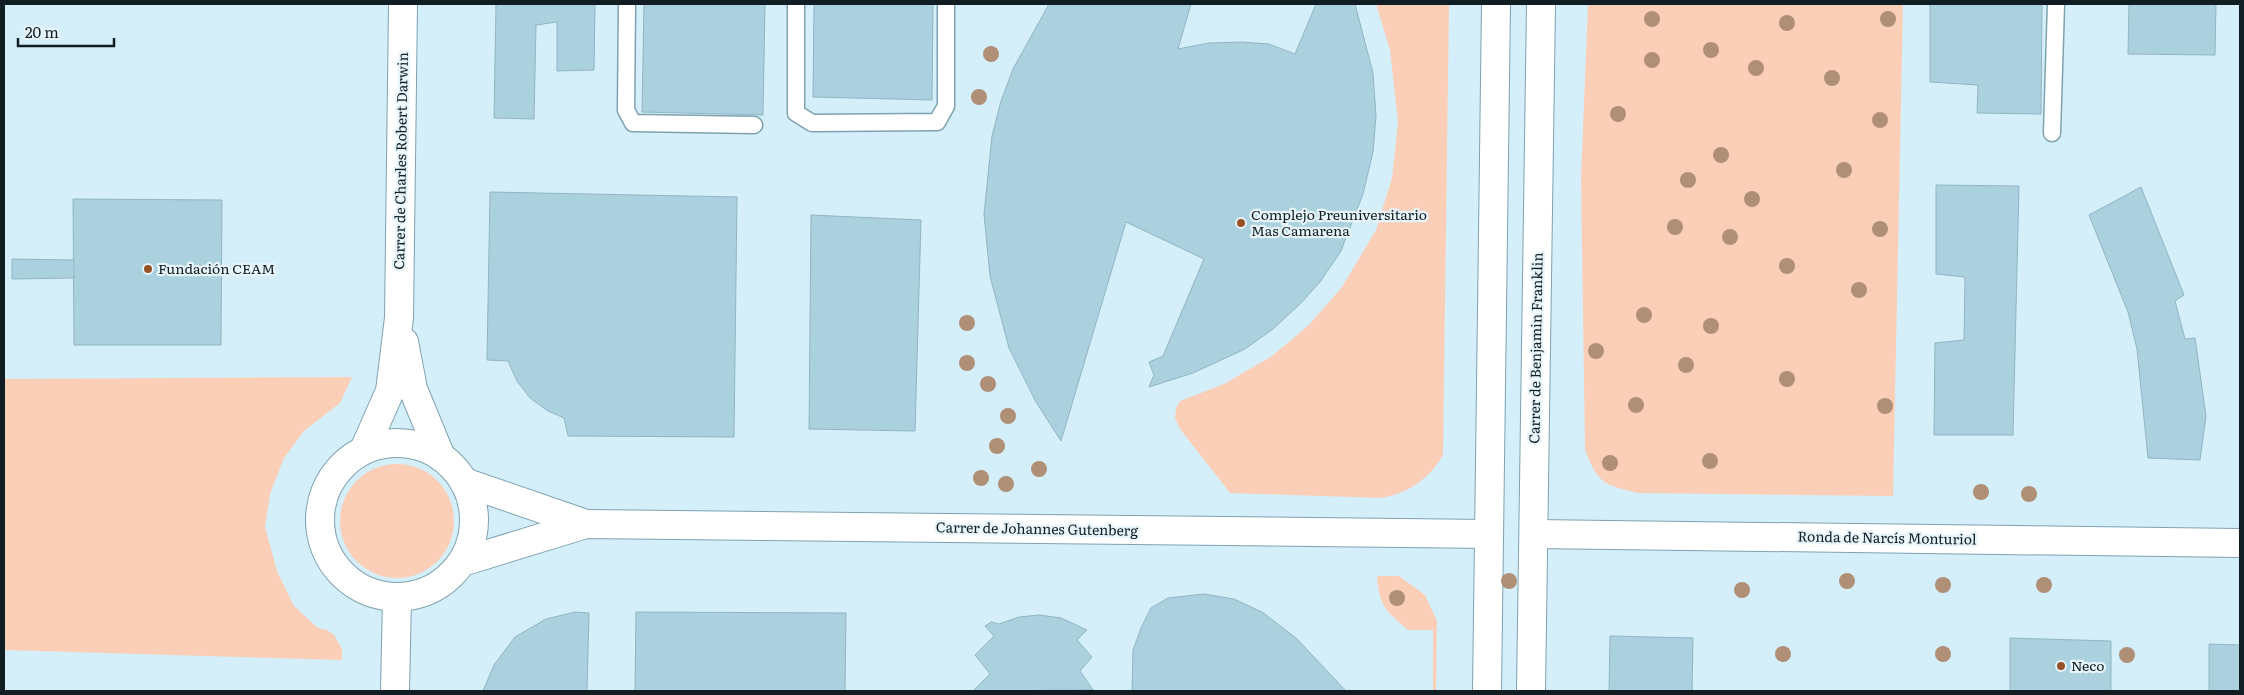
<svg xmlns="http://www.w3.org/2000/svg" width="2244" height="695" font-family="Literata,serif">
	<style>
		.built { fill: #d4effa }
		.green { fill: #fbcfb7 }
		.building { fill: #abd0de; stroke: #91b5c3 }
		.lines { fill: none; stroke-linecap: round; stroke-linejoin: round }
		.service-casing { stroke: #7ea2af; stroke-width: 19 }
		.minor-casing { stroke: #7ea2af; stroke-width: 30 }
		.service { stroke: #fff; stroke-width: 16 }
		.minor { stroke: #fff; stroke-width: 28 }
		.tree { fill: #af8f75 }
		.poi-dot { fill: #975127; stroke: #e7f5fb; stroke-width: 2 }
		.labels { text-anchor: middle; stroke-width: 4.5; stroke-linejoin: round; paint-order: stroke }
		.street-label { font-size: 14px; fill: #101e23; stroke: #e7f5fb }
		.poi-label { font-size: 14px; fill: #101e23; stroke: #e7f5fb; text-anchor: start }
	</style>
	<rect width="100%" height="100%" fill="#e7f5fb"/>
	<rect class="built" x="4" y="4" width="2236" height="687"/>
	<g class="green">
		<path d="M 1376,4 L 1449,4 L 1443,455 C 1429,479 1409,493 1381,498 L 1230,493 L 1180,429 L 1175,418 L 1176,408 L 1180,401 L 1224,384 L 1272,356 L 1309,325 L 1342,287 L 1376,230 L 1392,178 L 1398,122 L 1390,50 Z"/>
		<path d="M 1588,4 L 1903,4 L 1893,496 L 1638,493 C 1603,484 1599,485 1585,450 L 1581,178 Z"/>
		<path d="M 352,377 L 340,403 L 304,431 L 284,458 L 270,494 L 265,527 L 277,571 L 294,606 L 318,628 L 327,630 L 334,635 L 342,649 L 342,660 L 4,650 L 4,379 Z"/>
		<circle cx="397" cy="521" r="57"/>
		<path d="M 1377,576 L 1399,576 L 1425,595 L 1437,621 L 1436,691 L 1433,691 L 1433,630 L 1408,630 C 1386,611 1379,606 1377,576 Z"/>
	</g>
	<g class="building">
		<path d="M 496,4 L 595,4 L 594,70 L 557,71 L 557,22 L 536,25 L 534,119 L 494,118 Z"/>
		<path d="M 644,4 L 765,4 L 763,115 L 642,112 Z"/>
		<path d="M 814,4 L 933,4 L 932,100 L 813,97 Z"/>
		<path d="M 1049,4 L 1191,4 L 1178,49 L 1209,43 L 1242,42 L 1269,44 L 1295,54 L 1316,4 L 1355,4 L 1373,73 L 1376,116 L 1373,152 L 1363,194 L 1341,251 L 1320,282 L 1300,304 L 1273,329 L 1245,349 L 1193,373 L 1149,387 L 1154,375 L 1149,362 L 1163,356 L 1204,259 L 1126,222 L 1061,441 L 1036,402 L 1009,348 L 990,276 L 984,214 L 992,136 L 1001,101 L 1013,69 Z"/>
		<path d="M 1930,4 L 2042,4 L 2041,114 L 1977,113 L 1978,85 L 1930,82 Z"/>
		<path d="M 2129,4 L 2216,4 L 2215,55 L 2128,54 Z"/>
		<path d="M 1936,185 L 2019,186 L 2013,435 L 1934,435 L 1935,343 L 1964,340 L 1965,277 L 1936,274 Z"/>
		<path d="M 2141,187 L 2184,295 L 2175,301 L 2185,339 L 2195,338 L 2206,416 L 2200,460 L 2148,458 L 2137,349 L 2128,312 L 2089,215 Z"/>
		<path d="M 490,192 L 737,197 L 734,437 L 568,436 L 564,418 L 548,411 L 530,398 L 517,381 L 508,361 L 487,360 Z"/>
		<path d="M 73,199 L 222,200 L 221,345 L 74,345 Z"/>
		<path d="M 811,215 L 921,220 L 915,431 L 809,429 Z"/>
		<path d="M 12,259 L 74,260 L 74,278 L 12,279 Z"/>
		<path d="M 1204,594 L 1234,599 L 1262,612 L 1296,638 L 1346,691 L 1132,691 L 1133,650 L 1141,628 L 1151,608 L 1168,598 Z"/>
		<path d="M 575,612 L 589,613 L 587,691 L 483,691 L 494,665 L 515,637 L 546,619 Z"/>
		<path d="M 636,612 L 846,613 L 845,691 L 635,691 Z"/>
		<path d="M 1039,615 L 1061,618 L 1087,630 L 1077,640 L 1092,657 L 1080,671 L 1093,690 L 975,691 L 974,690 L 990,674 L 975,655 L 994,636 L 985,626 L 991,622 L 999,624 L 1019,617 Z"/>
		<path d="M 1610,636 L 1693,638 L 1692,691 L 1609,691 Z"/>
		<path d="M 2010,638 L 2111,641 L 2111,691 L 2010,691 Z"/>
		<path d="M 2209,644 L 2240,645 L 2240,691 L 2209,691 Z"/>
	</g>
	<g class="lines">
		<g class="service-casing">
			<g id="service">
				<path d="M 627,4 L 626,110 L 633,123 L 754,125"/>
				<path d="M 796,4 L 796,113 L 812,123 L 937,122 L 946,106 L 946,4"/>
				<path d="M 2052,133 L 2056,4"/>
			</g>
		</g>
		<g class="minor-casing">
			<g id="minor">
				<path d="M 404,342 L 413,389 L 441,457"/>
				<circle cx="397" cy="520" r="77"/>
				<path d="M 364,450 L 390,391 L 399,318 L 403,4"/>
				<path d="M 464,482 L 586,524"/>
				<path d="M 1534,534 L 2240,543"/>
				<path d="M 462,562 L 586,524 L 1489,534"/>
				<path d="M 395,691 L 397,598"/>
				<path d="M 1487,691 L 1496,4"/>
				<path d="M 1531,691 L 1541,4"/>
			</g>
		</g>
		<use href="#service" class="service"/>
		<use href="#minor" class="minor"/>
	</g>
	<g class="tree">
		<circle cx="1652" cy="19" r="8"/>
		<circle cx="1888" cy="19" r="8"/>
		<circle cx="1787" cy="23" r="8"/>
		<circle cx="1711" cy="50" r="8"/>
		<circle cx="991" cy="54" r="8"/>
		<circle cx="1652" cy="60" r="8"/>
		<circle cx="1756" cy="68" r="8"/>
		<circle cx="1832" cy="78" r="8"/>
		<circle cx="979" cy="97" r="8"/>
		<circle cx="1618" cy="114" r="8"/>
		<circle cx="1880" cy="120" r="8"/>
		<circle cx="1721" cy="155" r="8"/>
		<circle cx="1844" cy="170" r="8"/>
		<circle cx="1688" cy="180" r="8"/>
		<circle cx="1752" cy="199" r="8"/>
		<circle cx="1675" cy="227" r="8"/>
		<circle cx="1880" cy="229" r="8"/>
		<circle cx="1730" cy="237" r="8"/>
		<circle cx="1787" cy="266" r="8"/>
		<circle cx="1859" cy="290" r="8"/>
		<circle cx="1644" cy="315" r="8"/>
		<circle cx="967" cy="323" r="8"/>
		<circle cx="1711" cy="326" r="8"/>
		<circle cx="1596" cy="351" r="8"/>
		<circle cx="967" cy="363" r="8"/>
		<circle cx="1686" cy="365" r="8"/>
		<circle cx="1787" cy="379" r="8"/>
		<circle cx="988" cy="384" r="8"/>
		<circle cx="1636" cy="405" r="8"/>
		<circle cx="1885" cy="406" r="8"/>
		<circle cx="1008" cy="416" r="8"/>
		<circle cx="997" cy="446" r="8"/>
		<circle cx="1710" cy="461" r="8"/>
		<circle cx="1610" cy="463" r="8"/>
		<circle cx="1039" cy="469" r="8"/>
		<circle cx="981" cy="478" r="8"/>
		<circle cx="1006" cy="484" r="8"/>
		<circle cx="1981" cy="492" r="8"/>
		<circle cx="2029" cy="494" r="8"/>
		<circle cx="1509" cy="581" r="8"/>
		<circle cx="1847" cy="581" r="8"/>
		<circle cx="1943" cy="585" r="8"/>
		<circle cx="2044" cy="585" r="8"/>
		<circle cx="1742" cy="590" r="8"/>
		<circle cx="1397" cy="598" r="8"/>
		<circle cx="1783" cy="654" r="8"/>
		<circle cx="1943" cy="654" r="8"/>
		<circle cx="2127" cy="655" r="8"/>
	</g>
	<g class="poi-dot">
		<circle cx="1241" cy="223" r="5"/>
		<circle cx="148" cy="269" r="5"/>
		<circle cx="2061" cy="666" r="5"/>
	</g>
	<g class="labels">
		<g class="street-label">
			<text transform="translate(401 161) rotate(-89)" y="5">Carrer de Charles Robert Darwin</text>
			<text transform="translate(1536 348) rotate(-89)" y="5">Carrer de Benjamin Franklin</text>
			<text transform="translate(1037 529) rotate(1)" y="5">Carrer de Johannes Gutenberg</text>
			<text transform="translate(1887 538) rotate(1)" y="5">Ronda de Narcís Monturiol</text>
		</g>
		<g class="poi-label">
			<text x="1251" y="220">Complejo Preuniversitario<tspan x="1251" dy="16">Mas Camarena</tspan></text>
			<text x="158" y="274">Fundación CEAM</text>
			<text x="2071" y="671">Neco</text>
		</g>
	</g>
	<rect width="2244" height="695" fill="none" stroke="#101e23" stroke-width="10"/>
	<path d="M18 38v8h96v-8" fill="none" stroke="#101e23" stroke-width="2.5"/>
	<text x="25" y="38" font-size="15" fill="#101e23" stroke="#e7f5fb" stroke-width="4" paint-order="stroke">20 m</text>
</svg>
